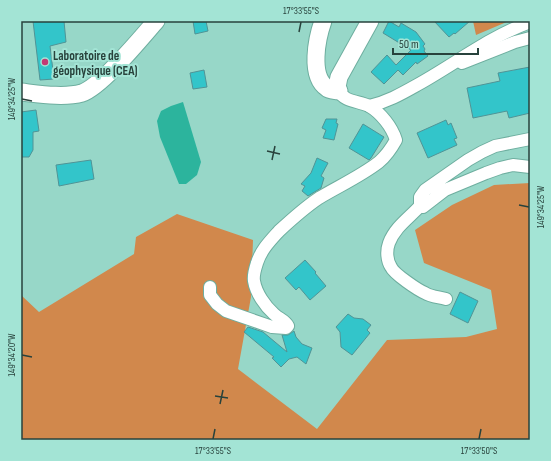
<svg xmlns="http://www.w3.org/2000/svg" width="551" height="461" font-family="'Sofia Sans Condensed',sans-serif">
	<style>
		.forest { fill: #d1884c }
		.water { fill: #2cb49d }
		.building { fill: #33c5ca; stroke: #509496 }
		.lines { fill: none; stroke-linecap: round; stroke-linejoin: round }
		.street-casing { stroke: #6eae9f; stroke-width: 14 }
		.secondary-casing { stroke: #6eae9f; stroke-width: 19 }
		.street { stroke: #fff; stroke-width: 12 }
		.secondary { stroke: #fff; stroke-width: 17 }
		.ticks { fill: none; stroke: #28423c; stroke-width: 1.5 }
		.poi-dot { fill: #c23974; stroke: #a3e4d5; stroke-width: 1.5 }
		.labels { text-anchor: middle; stroke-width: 4; stroke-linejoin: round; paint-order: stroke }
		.poi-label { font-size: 13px; font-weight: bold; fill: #28423c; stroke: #a3e4d5; text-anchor: start }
		.neatline { fill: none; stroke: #28423c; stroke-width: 1.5 }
		.ticks-label { font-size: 10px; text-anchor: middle; fill: #28423c }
	</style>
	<rect width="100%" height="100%" fill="#97d7c8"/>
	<g class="forest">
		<path d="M 473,21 L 509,21 L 476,35 Z"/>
		<path d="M 530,183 L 530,440 L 21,440 L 21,295 L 39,312 L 134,254 L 136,237 L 177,214 L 253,240 L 251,297 L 238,369 L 317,429 L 387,340 L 466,337 L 497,329 L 491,290 L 424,263 L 415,230 L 452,205 L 494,185 Z"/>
	</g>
	<path class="water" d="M 183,102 L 201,162 L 197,175 L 186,184 L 179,184 L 160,137 L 157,121 L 161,111 L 171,106 Z"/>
	<g class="building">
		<path d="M 33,21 L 64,21 L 66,42 L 50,46 L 54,79 L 40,80 Z"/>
		<path d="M 193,21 L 206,21 L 208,31 L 195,34 Z"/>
		<path d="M 389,21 L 399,27 L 401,23 L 416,32 L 425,44 L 423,46 L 425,49 L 424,51 L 428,56 L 417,64 L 416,62 L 403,75 L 398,70 L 384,84 L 371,72 L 387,55 L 396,65 L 411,50 L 383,33 Z"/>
		<path d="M 434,21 L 470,21 L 455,34 L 454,33 L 449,37 Z"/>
		<path d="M 530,67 L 530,113 L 509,118 L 507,111 L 473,118 L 467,88 L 500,81 L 498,73 Z"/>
		<path d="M 204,70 L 207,87 L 193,89 L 190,73 Z"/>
		<path d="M 36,110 L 39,131 L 33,132 L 33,150 L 29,157 L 21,157 L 21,112 Z"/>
		<path d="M 326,119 L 337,119 L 336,123 L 338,124 L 334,140 L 323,138 L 326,130 L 322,128 Z"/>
		<path d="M 446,120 L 448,125 L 451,123 L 457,138 L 454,139 L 457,145 L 428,158 L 417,133 Z"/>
		<path d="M 363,124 L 384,137 L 371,158 L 369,160 L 349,148 Z"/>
		<path d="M 317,158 L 328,163 L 321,176 L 324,178 L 321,188 L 308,196 L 302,191 L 305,186 L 301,184 L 311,173 Z"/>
		<path d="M 91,160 L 94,179 L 59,186 L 56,165 Z"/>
		<path d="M 305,260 L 316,272 L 315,273 L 326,286 L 310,300 L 299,287 L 296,290 L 285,278 Z"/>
		<path d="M 460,292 L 478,301 L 468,323 L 450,314 Z"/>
		<path d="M 348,314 L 354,318 L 363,319 L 371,325 L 367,330 L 370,333 L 352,355 L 341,347 L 340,332 L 336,327 Z"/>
		<path d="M 248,327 L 263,332 L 287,352 L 282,335 L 288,335 L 294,331 L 296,337 L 302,344 L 312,348 L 306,364 L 297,357 L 289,359 L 281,367 L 272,358 L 274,357 L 244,332 Z"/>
	</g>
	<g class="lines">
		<g class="street-casing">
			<g id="street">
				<path d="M 462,63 L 515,42 L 530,38"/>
				<path d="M 369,106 C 387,102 401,94 417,85 C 455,64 489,37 530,22"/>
				<path d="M 530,139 L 495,146 L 482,152 L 468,160 L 425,190 L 420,197 L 420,206 L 423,207 L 445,190 L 486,173 L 500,168 L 513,165 L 530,167"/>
				<path d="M 420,206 C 409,218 395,227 389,243 C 386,251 387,261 391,267 C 394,274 418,290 425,293 C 431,297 439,297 446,299"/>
				<path d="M 210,287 L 210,295 L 217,304 L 226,311 L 272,327 L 286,328 L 288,326 C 285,320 279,319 274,314 C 265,306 256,293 254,281 C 253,275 255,269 257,263 C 261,250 270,241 279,231 C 292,219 304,208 319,198 C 339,186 361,176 379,162 C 386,156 391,149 396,140 C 392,127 381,113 369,106 C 359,101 344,102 339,91"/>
			</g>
		</g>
		<g class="secondary-casing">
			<g id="secondary">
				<path d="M 323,21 C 317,38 309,76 327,88 C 330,91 335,90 339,91 L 337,87 L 339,77 L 370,21"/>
				<path d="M 21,92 C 39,94 64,98 82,93 C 102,86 141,38 156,21"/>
			</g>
		</g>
		<use href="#street" class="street"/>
		<use href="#secondary" class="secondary"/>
	</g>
	<path class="ticks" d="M 299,32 L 301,22M 22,99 L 32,101M 267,151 L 280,154M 272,160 L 275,146M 519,205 L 529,207M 22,355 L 32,357M 215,396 L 228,398M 220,404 L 223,390M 213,439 L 215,429M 479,439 L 481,429"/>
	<circle class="poi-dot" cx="45" cy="62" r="4"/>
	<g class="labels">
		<g class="poi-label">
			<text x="53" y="60">Laboratoire de<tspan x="53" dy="15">géophysique (CEA)</tspan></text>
		</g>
	</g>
	<rect width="551" height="461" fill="none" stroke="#a3e4d5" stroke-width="44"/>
	<path d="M393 48v6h85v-6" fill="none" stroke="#28423c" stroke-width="2"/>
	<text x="399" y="48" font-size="12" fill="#28423c" stroke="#a3e4d5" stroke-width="3" paint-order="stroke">50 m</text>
	<rect x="22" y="22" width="507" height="417" class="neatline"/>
	<g class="ticks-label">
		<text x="301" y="14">17°33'55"S</text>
		<text transform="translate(11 99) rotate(-90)" y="4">149°34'25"W</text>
		<text transform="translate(540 207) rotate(-90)" y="4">149°34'25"W</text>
		<text transform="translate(11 355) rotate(-90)" y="4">149°34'20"W</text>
		<text x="213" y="454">17°33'55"S</text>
		<text x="479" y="454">17°33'50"S</text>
	</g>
</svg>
